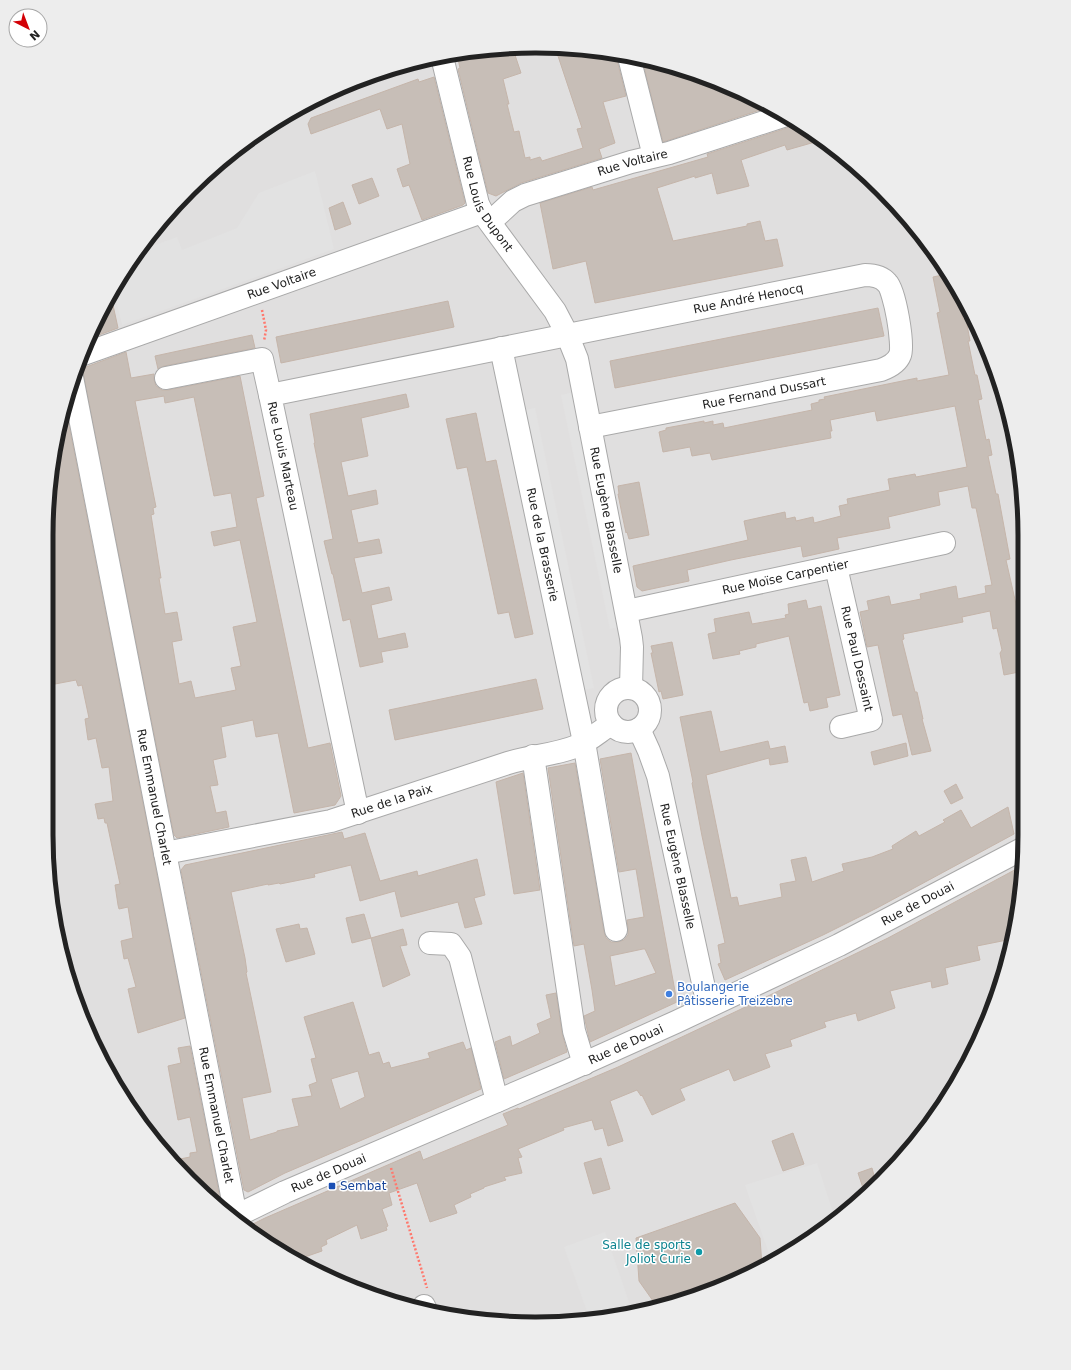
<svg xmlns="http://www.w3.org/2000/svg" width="1071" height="1370" font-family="'DejaVu Sans',sans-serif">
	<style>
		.residential { fill: #e0dfdf }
		.parking { fill: #e2e2e2 }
		.building { fill: #c7beb7; stroke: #c5b5aa; fill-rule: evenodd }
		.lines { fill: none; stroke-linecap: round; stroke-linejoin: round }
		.minor-casing { stroke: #a9a9a9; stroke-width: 24 }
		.path { stroke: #ff786d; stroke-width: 2.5; stroke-dasharray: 2 2; stroke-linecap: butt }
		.minor { stroke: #fff; stroke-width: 22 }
		.shop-dot { fill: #3f7fe0; stroke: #fff; stroke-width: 1.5 }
		.transit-dot { fill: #1a4fb4; stroke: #fff; stroke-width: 1.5 }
		.culture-dot { fill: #0f9aa8; stroke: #fff; stroke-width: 1.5 }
		.labels { text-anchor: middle; stroke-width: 3; stroke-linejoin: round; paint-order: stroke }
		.street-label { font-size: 12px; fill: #222; stroke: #fff }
		.shop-label { font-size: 12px; fill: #366cbe; stroke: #fff; text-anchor: start }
		.transit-label { font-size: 12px; fill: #164399; stroke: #fff; text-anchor: start }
		.culture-label { font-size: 12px; fill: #0d838f; stroke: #fff; text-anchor: end }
		.rim { fill: none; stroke: #222; stroke-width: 5 }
	</style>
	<rect width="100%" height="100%" fill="#f2efe8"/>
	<path class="residential" d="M 567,47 L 662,63 L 752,96 L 833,147 L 903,213 L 959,291 L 999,378 L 1024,503 L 1025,835 L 1016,930 L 988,1022 L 942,1107 L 858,1202 L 780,1258 L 662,1307 L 536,1324 L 409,1307 L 291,1259 L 190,1181 L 112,1079 L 63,961 L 46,834 L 47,504 L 72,378 L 97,319 L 147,237 L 213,168 L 291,112 L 378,72 L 471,50 Z"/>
	<g class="parking">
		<path d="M 315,171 L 334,249 L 122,325 L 114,292 L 139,251 L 177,237 L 182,250 L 237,228 L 259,193 Z"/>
		<path d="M 575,392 L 625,626 L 610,629 L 561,395 Z"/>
		<path d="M 535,408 L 594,688 L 579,691 L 521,411 Z"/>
		<path d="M 817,1163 L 835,1219 L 780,1258 L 772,1262 L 745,1185 Z"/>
		<path d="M 605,1232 L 632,1311 L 589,1317 L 564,1247 Z"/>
	</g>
	<g class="building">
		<path d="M 555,47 L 567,47 L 617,55 L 617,60 L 626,96 L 603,102 L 615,143 L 599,149 L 602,158 L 521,183 L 496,196 L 488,193 L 458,69 L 460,68 L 457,54 L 471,50 L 513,49 L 521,73 L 503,79 L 509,104 L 507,104 L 514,132 L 519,131 L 525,158 L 530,157 L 530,160 L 540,157 L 542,161 L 583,148 L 577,129 L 582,128 Z"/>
		<path d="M 642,59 L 662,63 L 752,96 L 769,107 L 663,142 Z"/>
		<path d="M 434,77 L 465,203 L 463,205 L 422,220 L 409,185 L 403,187 L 397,169 L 410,164 L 402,124 L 387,129 L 380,109 L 311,134 L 308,124 L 311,118 L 418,79 L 419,82 Z"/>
		<path d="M 793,122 L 822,140 L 787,150 L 785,145 L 741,160 L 749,186 L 717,194 L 712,173 L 695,178 L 695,176 L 657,188 L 673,241 L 747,226 L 747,224 L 760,221 L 765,241 L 777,239 L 783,266 L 595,303 L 586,261 L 553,269 L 540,203 L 592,187 L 593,190 L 708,157 L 707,154 L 787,128 Z"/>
		<path d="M 372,178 L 379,196 L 359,204 L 352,185 Z"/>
		<path d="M 343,202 L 351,224 L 335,230 L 329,208 Z"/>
		<path d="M 947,274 L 956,286 L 963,319 L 966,319 L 970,341 L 968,341 L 975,375 L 977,375 L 982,399 L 978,400 L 986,440 L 989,439 L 992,455 L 988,456 L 996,494 L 998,494 L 1010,559 L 1006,560 L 1018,613 L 1024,612 L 1024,671 L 1004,675 L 1000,653 L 1002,650 L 997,628 L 993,629 L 990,611 L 962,617 L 963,622 L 903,634 L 904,639 L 902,640 L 915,692 L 917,692 L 923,719 L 922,719 L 931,751 L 912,755 L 902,714 L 893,716 L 878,645 L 867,647 L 860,612 L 869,610 L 867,601 L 889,596 L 891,605 L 921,599 L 920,594 L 956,586 L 958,599 L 986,593 L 985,586 L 992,585 L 976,508 L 972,508 L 968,486 L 938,492 L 940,505 L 888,517 L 890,528 L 837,538 L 839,549 L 803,557 L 801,546 L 731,560 L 687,570 L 689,581 L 642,591 L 637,587 L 633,566 L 748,540 L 744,521 L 785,512 L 786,519 L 795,517 L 796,521 L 813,517 L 814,523 L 841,516 L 839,506 L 848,504 L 847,499 L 890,490 L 888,479 L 915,474 L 916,477 L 967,467 L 955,406 L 877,421 L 875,411 L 830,420 L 832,431 L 830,431 L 831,438 L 712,460 L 710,453 L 692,456 L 690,447 L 663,452 L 659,432 L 666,430 L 666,428 L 704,421 L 704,423 L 713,421 L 713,425 L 723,423 L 724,428 L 812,410 L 811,404 L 819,402 L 819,400 L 825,399 L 824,397 L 917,378 L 917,381 L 949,375 L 937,313 L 940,312 L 933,277 Z"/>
		<path d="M 111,296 L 118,328 L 88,339 L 97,319 Z"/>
		<path d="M 448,301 L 454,327 L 281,363 L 276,337 Z"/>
		<path d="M 878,308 L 884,336 L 615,388 L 610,361 Z"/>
		<path d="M 252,335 L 255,348 L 164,366 L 158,369 L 155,356 Z"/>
		<path d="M 126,352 L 131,378 L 154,374 L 154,380 L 156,386 L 162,390 L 168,390 L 240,376 L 264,496 L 256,498 L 308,748 L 330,743 L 341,796 L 335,805 L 294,813 L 278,733 L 256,737 L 253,720 L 221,727 L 226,757 L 213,760 L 218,785 L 210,786 L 216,813 L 226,811 L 229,827 L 177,838 L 174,835 L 83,372 L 86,367 ZM 164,396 L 165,403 L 194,397 L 214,496 L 231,493 L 237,527 L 211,532 L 214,546 L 240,540 L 257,622 L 233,627 L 241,666 L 231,668 L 236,690 L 195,698 L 191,681 L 179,684 L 172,642 L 182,640 L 177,612 L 165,614 L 159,578 L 161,578 L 151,515 L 154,514 L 153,508 L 156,507 L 135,401 Z"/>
		<path d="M 406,394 L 409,407 L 361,418 L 368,456 L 341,462 L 348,496 L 376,490 L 378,504 L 351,510 L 358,543 L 379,539 L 382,553 L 354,558 L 362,593 L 389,587 L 392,600 L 371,605 L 378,639 L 405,633 L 408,647 L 381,652 L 383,662 L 360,667 L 350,619 L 343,621 L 333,574 L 332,574 L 324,541 L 333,539 L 314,443 L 315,443 L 310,414 Z"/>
		<path d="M 66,410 L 185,1018 L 138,1033 L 128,989 L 136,987 L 128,958 L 124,959 L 121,941 L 133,938 L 128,907 L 119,909 L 118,905 L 115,885 L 120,884 L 107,823 L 105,823 L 104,818 L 98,819 L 95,804 L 113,801 L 109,767 L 102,768 L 96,738 L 88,740 L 85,719 L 89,718 L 82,685 L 78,686 L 76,680 L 55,684 L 48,654 L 47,654 L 47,575 L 50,575 L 47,561 L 47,504 Z"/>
		<path d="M 476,413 L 486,462 L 496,460 L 533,634 L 515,638 L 509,612 L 498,614 L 467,467 L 457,469 L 446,419 Z"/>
		<path d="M 639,482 L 649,535 L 629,539 L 627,532 L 626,533 L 622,514 L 618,494 L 619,494 L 618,486 Z"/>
		<path d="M 806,600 L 808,609 L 821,606 L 840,695 L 826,698 L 828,707 L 810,711 L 808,702 L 804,703 L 789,636 L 756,644 L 756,647 L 739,651 L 740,654 L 713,659 L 708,634 L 716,632 L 714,619 L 749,612 L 752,624 L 786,618 L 785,615 L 789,614 L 788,604 Z"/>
		<path d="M 672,642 L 683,695 L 663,699 L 661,691 L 659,692 L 651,653 L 653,653 L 651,646 Z"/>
		<path d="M 536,679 L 543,709 L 395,740 L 389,710 Z"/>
		<path d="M 711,711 L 720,752 L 768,741 L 770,749 L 785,746 L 788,762 L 770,765 L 769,758 L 706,775 L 731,898 L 737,897 L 739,906 L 782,897 L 780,884 L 796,881 L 791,860 L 806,857 L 812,882 L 844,871 L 842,864 L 872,857 L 893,849 L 892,846 L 916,831 L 919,836 L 945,822 L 943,820 L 961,810 L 971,828 L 1008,807 L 1014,834 L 877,908 L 823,935 L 725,980 L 718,964 L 721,963 L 718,945 L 725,943 L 702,836 L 692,783 L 693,782 L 680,717 Z"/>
		<path d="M 906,743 L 908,756 L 874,765 L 871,752 Z"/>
		<path d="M 631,753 L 677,1002 L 590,1042 L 584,1016 L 595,1011 L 592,990 L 584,944 L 574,946 L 548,768 L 575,763 L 604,932 L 606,938 L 611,942 L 618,942 L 624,940 L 628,935 L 628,928 L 627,920 L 644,917 L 636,869 L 619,872 L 600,759 ZM 643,949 L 645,949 L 656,973 L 615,986 L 610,956 Z"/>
		<path d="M 523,773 L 540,890 L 514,894 L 496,782 Z"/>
		<path d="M 956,784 L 963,798 L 951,804 L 944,791 Z"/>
		<path d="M 342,832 L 344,839 L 365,833 L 380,881 L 417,871 L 418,876 L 477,859 L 485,895 L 474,898 L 482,924 L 465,928 L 458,902 L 401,917 L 395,891 L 360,901 L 351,865 L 314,874 L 315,877 L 280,884 L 279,883 L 268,885 L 268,884 L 231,892 L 245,958 L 247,972 L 246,973 L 271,1092 L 242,1098 L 250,1140 L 277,1132 L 277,1131 L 299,1126 L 292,1099 L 312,1096 L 309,1085 L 317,1082 L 311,1059 L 316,1058 L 304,1017 L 353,1002 L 369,1055 L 379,1052 L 383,1064 L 389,1062 L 391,1068 L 430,1058 L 428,1053 L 463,1042 L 466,1050 L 471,1048 L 481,1089 L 285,1173 L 248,1192 L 244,1190 L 181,870 L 185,865 ZM 358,1071 L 365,1097 L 340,1109 L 331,1079 Z"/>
		<path d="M 1022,866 L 1015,931 L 1005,933 L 1007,940 L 977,946 L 980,960 L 945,968 L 948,984 L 932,988 L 931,981 L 890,991 L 895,1008 L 858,1021 L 856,1013 L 824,1022 L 826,1027 L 790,1040 L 792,1046 L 765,1054 L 770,1067 L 734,1081 L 729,1069 L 722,1072 L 680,1089 L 685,1100 L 652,1115 L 642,1095 L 641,1096 L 637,1090 L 610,1101 L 623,1141 L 608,1146 L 603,1128 L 595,1130 L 592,1120 L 563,1128 L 564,1130 L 518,1149 L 522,1157 L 518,1158 L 522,1173 L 504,1177 L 506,1180 L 484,1187 L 484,1188 L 470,1194 L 471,1197 L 454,1205 L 457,1213 L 430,1222 L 417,1183 L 389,1193 L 392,1205 L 382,1209 L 388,1226 L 386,1227 L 387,1230 L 361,1239 L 357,1225 L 326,1240 L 327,1244 L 321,1247 L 322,1251 L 296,1260 L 291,1259 L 249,1226 L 265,1218 L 420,1151 L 423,1160 L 508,1125 L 503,1114 L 518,1108 L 519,1109 L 618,1067 L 737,1011 L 888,938 Z"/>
		<path d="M 364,914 L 371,938 L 352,943 L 346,918 Z"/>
		<path d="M 299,924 L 300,929 L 307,928 L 315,954 L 286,962 L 276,929 Z"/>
		<path d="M 403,929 L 407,945 L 400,946 L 410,975 L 383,987 L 371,938 Z"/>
		<path d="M 556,993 L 562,1033 L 567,1052 L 504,1079 L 495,1042 L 510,1036 L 512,1046 L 540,1033 L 537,1024 L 551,1018 L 546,995 Z"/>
		<path d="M 190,1046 L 216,1177 L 221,1205 L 190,1181 L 182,1171 L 180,1159 L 190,1157 L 190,1153 L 197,1152 L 190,1117 L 178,1120 L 168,1066 L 181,1063 L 178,1048 Z"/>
		<path d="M 793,1133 L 804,1164 L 783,1171 L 772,1141 Z"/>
		<path d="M 601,1158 L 610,1189 L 593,1194 L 584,1163 Z"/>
		<path d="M 872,1168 L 876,1183 L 865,1194 L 858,1173 Z"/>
		<path d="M 735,1203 L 760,1238 L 762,1266 L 662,1307 L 658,1308 L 639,1281 L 636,1238 Z"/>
	</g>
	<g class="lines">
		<g class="minor-casing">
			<g id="minor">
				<path id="s1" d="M 442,57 L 478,204 L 482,212 L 555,311 L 567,334 L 577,359 L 631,638 L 632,647 L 631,688"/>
				<path d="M 629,57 L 654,156"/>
				<path id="s2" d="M 490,222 L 513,201 L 525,195 L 631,162 L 669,153 L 783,116"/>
				<path id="s3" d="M 501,348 L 584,742 L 616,930"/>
				<path id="s4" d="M 81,355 L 482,212"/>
				<path id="s5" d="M 72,377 L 236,1216"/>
				<path d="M 166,378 L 262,359 L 270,395"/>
				<path id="s6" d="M 836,567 L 871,720 L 841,727"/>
				<path id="s7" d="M 627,611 L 944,543"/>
				<circle cx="628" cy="710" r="22"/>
				<path id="s8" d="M 639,729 L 649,751 L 658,776 L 708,1006"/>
				<path d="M 533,756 L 574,1031 L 584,1064"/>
				<path id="s9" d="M 358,813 L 270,395 L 865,275 C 873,275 882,277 887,283 C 895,291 904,345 900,355 C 897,363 889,367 881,370 L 590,427"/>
				<path id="s10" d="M 165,853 L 331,821 L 508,763 C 530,756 555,755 577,746 C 589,741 600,731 611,724"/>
				<path d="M 430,943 L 451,944 L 460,957 L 497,1101"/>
				<path id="s11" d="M 236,1216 L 285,1192 L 567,1071 L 676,1022 L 839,945 L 1024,848"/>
				<path d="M 424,1306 L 426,1310"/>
			</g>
		</g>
		<g class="path">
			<path d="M 262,310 L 266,330 L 264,341"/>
			<path d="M 391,1168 L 427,1288"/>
		</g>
		<use href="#minor" class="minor"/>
	</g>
	<circle class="shop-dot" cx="669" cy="994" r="4"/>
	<rect class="transit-dot" x="328" y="1182" width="8" height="8" rx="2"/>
	<circle class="culture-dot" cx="699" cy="1252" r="4"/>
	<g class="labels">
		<g class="street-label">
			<text dy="4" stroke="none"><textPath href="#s2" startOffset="157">Rue Voltaire</textPath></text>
			<text dy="4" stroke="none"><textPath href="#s1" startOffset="155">Rue Louis Dupont</textPath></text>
			<text dy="4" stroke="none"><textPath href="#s4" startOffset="213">Rue Voltaire</textPath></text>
			<text dy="4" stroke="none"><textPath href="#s9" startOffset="915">Rue André Henocq</textPath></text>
			<text transform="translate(764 393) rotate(-11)" y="4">Rue Fernand Dussart</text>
			<text transform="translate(283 456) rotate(78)" y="4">Rue Louis Marteau</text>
			<text dy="4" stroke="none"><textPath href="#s1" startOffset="490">Rue Eugène Blasselle</textPath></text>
			<text dy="4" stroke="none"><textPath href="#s3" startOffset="201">Rue de la Brasserie</textPath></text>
			<text dy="4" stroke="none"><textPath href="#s7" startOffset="162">Rue Moïse Carpentier</textPath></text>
			<text dy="4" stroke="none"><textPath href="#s6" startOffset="94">Rue Paul Dessaint</textPath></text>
			<text dy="4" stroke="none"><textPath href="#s5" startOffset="428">Rue Emmanuel Charlet</textPath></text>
			<text dy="4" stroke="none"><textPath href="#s10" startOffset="233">Rue de la Paix</textPath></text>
			<text dy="4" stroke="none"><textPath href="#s8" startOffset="143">Rue Eugène Blasselle</textPath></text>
			<text dy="4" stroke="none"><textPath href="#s11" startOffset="750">Rue de Douai</textPath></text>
			<text dy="4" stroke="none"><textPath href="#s11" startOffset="426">Rue de Douai</textPath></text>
			<text dy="4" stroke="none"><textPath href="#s5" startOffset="752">Rue Emmanuel Charlet</textPath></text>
			<text dy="4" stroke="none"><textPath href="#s11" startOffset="102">Rue de Douai</textPath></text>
		</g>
		<g class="shop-label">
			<text x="677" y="991">Boulangerie<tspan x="677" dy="14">Pâtisserie Treizebre</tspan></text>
		</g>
		<g class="transit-label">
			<text x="340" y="1190">Sembat</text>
		</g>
		<g class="culture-label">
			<text x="691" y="1249">Salle de sports<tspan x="691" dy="14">Joliot Curie</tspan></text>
		</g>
	</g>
	<path d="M0 0H1071V1370H0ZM535 53H536A482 482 0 0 1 1018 535V835A482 482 0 0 1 536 1317H535A482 482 0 0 1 53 835V535A482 482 0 0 1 535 53Z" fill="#ededed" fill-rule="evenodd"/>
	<path class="rim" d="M535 53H536A482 482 0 0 1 1018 535V835A482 482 0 0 1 536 1317H535A482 482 0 0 1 53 835V535A482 482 0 0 1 535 53Z"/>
	<g transform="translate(28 28) rotate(138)"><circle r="19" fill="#ffffff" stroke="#a7a7a7"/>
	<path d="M0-3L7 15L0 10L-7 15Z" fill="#d30006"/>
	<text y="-6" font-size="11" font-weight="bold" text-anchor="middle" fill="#222222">N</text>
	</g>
</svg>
